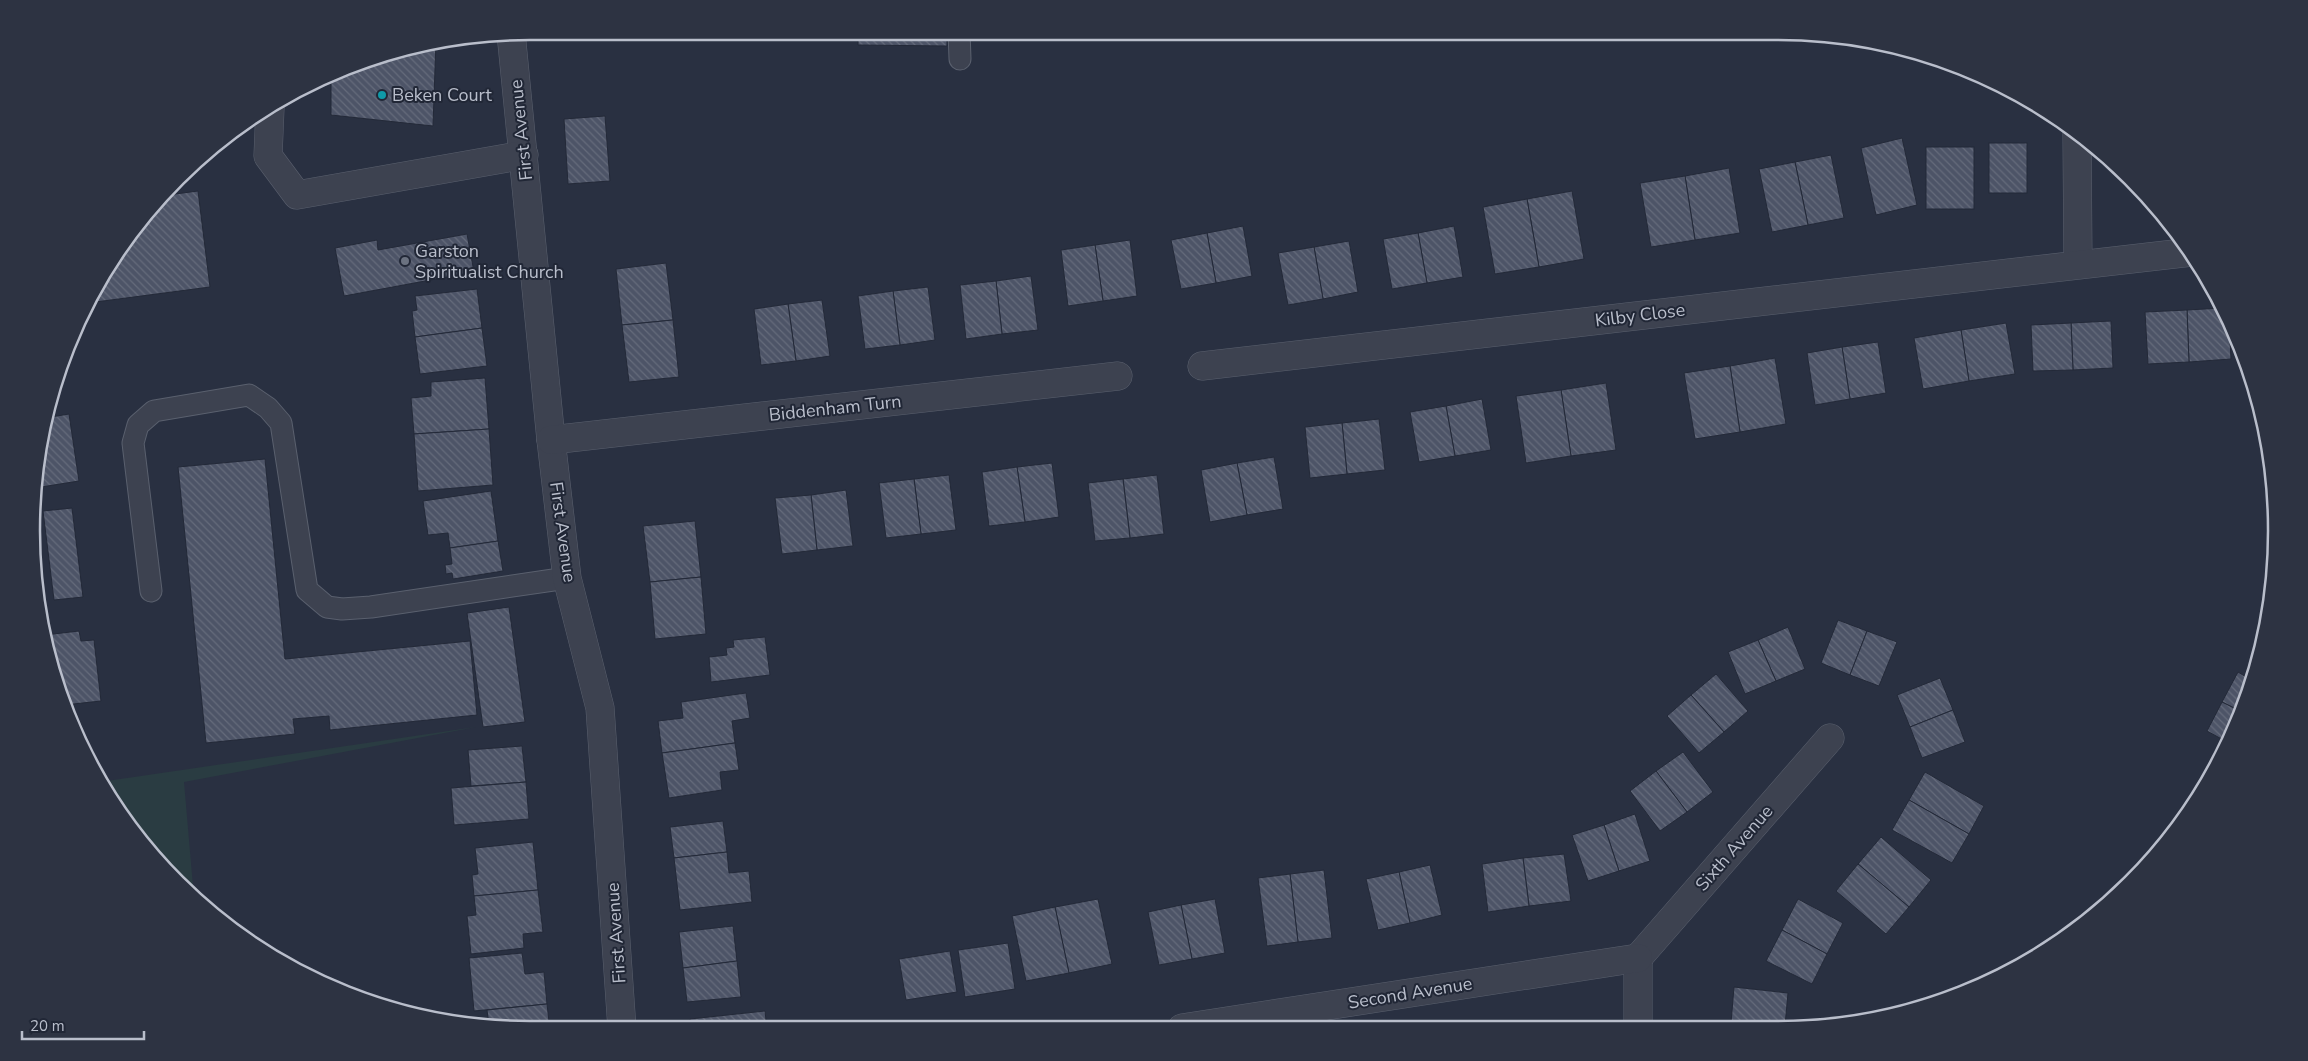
<svg xmlns="http://www.w3.org/2000/svg" width="2308" height="1061" font-family="'Nunito Sans',sans-serif">
	<style>
		.green { fill: #2a3c42 }
		.building { fill: url(#building-back-hatch); stroke: #232938 }
		.lines { fill: none; stroke-linecap: round; stroke-linejoin: round }
		.service-casing { stroke: #5a606e; stroke-width: 23 }
		.minor-casing { stroke: #5a606e; stroke-width: 29 }
		.service { stroke: #3d4250; stroke-width: 21 }
		.minor { stroke: #3d4250; stroke-width: 28 }
		.culture-dot { fill: #0f9aa8; stroke: #212736; stroke-width: 2 }
		.worship-dot { fill: #6b7280; stroke: #212736; stroke-width: 2 }
		.labels { text-anchor: middle; stroke-width: 4; stroke-linejoin: round; paint-order: stroke }
		.poi-label { font-size: 18px; fill: #b9becb; stroke: #212736; text-anchor: start }
		.street-label { font-size: 18px; fill: #b9becb; stroke: #212736 }
		.rim { fill: none; stroke: #b9becb; stroke-width: 2.5 }
	</style>
	<defs>
		<pattern id="building-back-hatch" width="6" height="6" patternUnits="userSpaceOnUse" patternTransform="scale(1.25)"><rect width="6" height="6" fill="#4d5467"/><path d="M-1 5l2 2M0 0l6 6M5-1l2 2" fill="none" stroke="#656b7b"/></pattern>
	</defs>
	<rect width="100%" height="100%" fill="#293041"/>
	<path class="green" d="M 476,727 L 184,782 L 194,898 L 135,835 L 100,782 Z"/>
	<g class="building">
		<path d="M 858,31 L 947,31 L 947,46 L 858,45 Z"/>
		<path d="M 436,41 L 433,126 L 331,115 L 331,75 L 370,58 Z"/>
		<path d="M 605,116 L 610,181 L 568,184 L 564,119 Z"/>
		<path d="M 1902,138 L 1917,205 L 1876,215 L 1861,148 Z"/>
		<rect x="1989" y="143" width="38" height="50"/>
		<rect x="1926" y="147" width="48" height="62"/>
		<path d="M 1831,155 L 1844,218 L 1808,225 L 1795,162 Z"/>
		<path d="M 1795,162 L 1808,225 L 1772,232 L 1759,169 Z"/>
		<path d="M 1729,168 L 1740,233 L 1695,240 L 1685,176 Z"/>
		<path d="M 1685,176 L 1695,240 L 1651,247 L 1640,183 Z"/>
		<path d="M 198,191 L 210,287 L 88,303 L 98,281 L 155,202 L 160,196 Z"/>
		<path d="M 1572,191 L 1584,259 L 1539,267 L 1527,199 Z"/>
		<path d="M 1527,199 L 1539,267 L 1495,274 L 1483,207 Z"/>
		<path d="M 1243,226 L 1252,276 L 1216,283 L 1207,233 Z"/>
		<path d="M 1454,226 L 1463,277 L 1427,283 L 1418,233 Z"/>
		<path d="M 1207,233 L 1216,283 L 1181,289 L 1171,240 Z"/>
		<path d="M 1418,233 L 1427,283 L 1392,289 L 1383,239 Z"/>
		<path d="M 467,234 L 474,272 L 344,296 L 335,248 L 377,240 L 378,250 Z"/>
		<path d="M 1130,240 L 1137,296 L 1103,301 L 1095,245 Z"/>
		<path d="M 1349,241 L 1358,292 L 1323,299 L 1314,247 Z"/>
		<path d="M 1095,245 L 1103,301 L 1068,306 L 1061,250 Z"/>
		<path d="M 1314,247 L 1323,299 L 1288,305 L 1278,253 Z"/>
		<path d="M 666,263 L 673,320 L 622,325 L 616,269 Z"/>
		<path d="M 1031,276 L 1038,330 L 1002,334 L 996,281 Z"/>
		<path d="M 996,281 L 1002,334 L 966,339 L 960,285 Z"/>
		<path d="M 928,287 L 935,340 L 900,345 L 893,291 Z"/>
		<path d="M 477,289 L 482,328 L 415,337 L 412,311 L 417,310 L 415,296 Z"/>
		<path d="M 893,291 L 900,345 L 865,349 L 858,296 Z"/>
		<path d="M 822,300 L 830,356 L 796,361 L 788,304 Z"/>
		<path d="M 788,304 L 796,361 L 761,365 L 754,309 Z"/>
		<path d="M 2222,308 L 2229,321 L 2231,359 L 2189,362 L 2187,310 Z"/>
		<path d="M 2187,310 L 2189,362 L 2148,364 L 2145,312 Z"/>
		<path d="M 673,320 L 679,377 L 629,382 L 622,325 Z"/>
		<path d="M 2111,321 L 2113,368 L 2073,370 L 2071,323 Z"/>
		<path d="M 2006,323 L 2015,374 L 1969,381 L 1961,330 Z"/>
		<path d="M 2071,323 L 2073,370 L 2033,371 L 2031,325 Z"/>
		<path d="M 482,328 L 487,366 L 420,374 L 415,337 Z"/>
		<path d="M 1961,330 L 1969,381 L 1923,389 L 1914,338 Z"/>
		<path d="M 1878,342 L 1886,393 L 1850,399 L 1842,347 Z"/>
		<path d="M 1842,347 L 1850,399 L 1815,405 L 1807,353 Z"/>
		<path d="M 1775,358 L 1786,424 L 1740,432 L 1730,366 Z"/>
		<path d="M 1730,366 L 1740,432 L 1695,439 L 1684,373 Z"/>
		<path d="M 485,378 L 489,429 L 414,434 L 411,398 L 431,396 L 431,382 Z"/>
		<path d="M 1606,383 L 1616,450 L 1571,456 L 1561,390 Z"/>
		<path d="M 1561,390 L 1571,456 L 1526,463 L 1516,396 Z"/>
		<path d="M 1482,399 L 1491,450 L 1455,456 L 1446,406 Z"/>
		<path d="M 49,403 L 51,417 L 69,414 L 79,481 L 35,488 L 41,433 Z"/>
		<path d="M 1446,406 L 1455,456 L 1419,462 L 1410,412 Z"/>
		<path d="M 1379,419 L 1385,470 L 1347,474 L 1342,423 Z"/>
		<path d="M 1342,423 L 1347,474 L 1310,478 L 1305,427 Z"/>
		<path d="M 489,429 L 493,485 L 418,491 L 414,434 Z"/>
		<path d="M 1274,457 L 1283,509 L 1247,515 L 1237,463 Z"/>
		<path d="M 265,459 L 285,659 L 470,641 L 477,715 L 330,730 L 329,716 L 293,719 L 295,734 L 206,743 L 178,467 Z"/>
		<path d="M 1052,463 L 1059,517 L 1025,522 L 1017,467 Z"/>
		<path d="M 1237,463 L 1247,515 L 1210,522 L 1201,470 Z"/>
		<path d="M 1017,467 L 1025,522 L 989,526 L 982,472 Z"/>
		<path d="M 949,475 L 956,530 L 921,534 L 914,479 Z"/>
		<path d="M 1157,475 L 1164,534 L 1130,538 L 1123,479 Z"/>
		<path d="M 914,479 L 921,534 L 886,538 L 879,483 Z"/>
		<path d="M 1123,479 L 1130,538 L 1095,541 L 1088,483 Z"/>
		<path d="M 846,490 L 853,546 L 817,550 L 811,495 Z"/>
		<path d="M 491,491 L 498,541 L 450,548 L 448,533 L 428,535 L 423,501 Z"/>
		<path d="M 811,495 L 817,550 L 782,554 L 775,498 Z"/>
		<path d="M 72,508 L 83,597 L 54,600 L 43,511 Z"/>
		<path d="M 695,521 L 701,577 L 650,582 L 643,526 Z"/>
		<path d="M 498,541 L 503,571 L 453,579 L 452,573 L 446,574 L 445,565 L 452,564 L 450,548 Z"/>
		<path d="M 701,577 L 706,634 L 655,639 L 650,582 Z"/>
		<path d="M 509,607 L 525,722 L 483,727 L 467,613 Z"/>
		<path d="M 1838,620 L 1867,631 L 1850,675 L 1821,663 Z"/>
		<path d="M 1788,627 L 1805,669 L 1776,681 L 1758,640 Z"/>
		<path d="M 79,631 L 81,641 L 94,640 L 101,701 L 64,705 L 58,691 L 45,635 Z"/>
		<path d="M 1867,631 L 1897,642 L 1879,686 L 1850,675 Z"/>
		<path d="M 765,637 L 770,675 L 711,682 L 709,657 L 727,655 L 726,648 L 734,647 L 733,640 Z"/>
		<path d="M 1758,640 L 1776,681 L 1745,694 L 1728,652 Z"/>
		<path d="M 2238,672 L 2251,680 L 2242,712 L 2222,702 Z"/>
		<path d="M 1716,674 L 1748,711 L 1724,732 L 1691,695 Z"/>
		<path d="M 1940,678 L 1953,710 L 1910,727 L 1897,695 Z"/>
		<path d="M 746,693 L 750,718 L 732,721 L 735,743 L 662,753 L 658,721 L 683,718 L 681,702 Z"/>
		<path d="M 1691,695 L 1724,732 L 1699,753 L 1667,716 Z"/>
		<path d="M 2222,702 L 2242,712 L 2227,742 L 2207,731 Z"/>
		<path d="M 1953,710 L 1965,742 L 1922,758 L 1910,727 Z"/>
		<path d="M 735,743 L 739,770 L 720,772 L 722,790 L 669,798 L 662,753 Z"/>
		<path d="M 522,746 L 526,782 L 471,786 L 468,750 Z"/>
		<path d="M 1683,752 L 1713,792 L 1687,812 L 1656,771 Z"/>
		<path d="M 1656,771 L 1687,812 L 1660,831 L 1630,791 Z"/>
		<path d="M 1925,772 L 1984,806 L 1969,834 L 1909,800 Z"/>
		<path d="M 526,782 L 529,819 L 454,825 L 451,788 Z"/>
		<path d="M 1909,800 L 1969,834 L 1952,863 L 1892,830 Z"/>
		<path d="M 1635,814 L 1650,861 L 1619,871 L 1604,825 Z"/>
		<path d="M 723,821 L 727,852 L 674,858 L 670,827 Z"/>
		<path d="M 1604,825 L 1619,871 L 1588,881 L 1572,835 Z"/>
		<path d="M 1881,837 L 1931,880 L 1909,907 L 1858,864 Z"/>
		<path d="M 533,842 L 538,890 L 474,896 L 472,875 L 478,874 L 475,848 Z"/>
		<path d="M 727,852 L 729,873 L 749,871 L 752,902 L 680,910 L 674,858 Z"/>
		<path d="M 1564,854 L 1571,901 L 1529,906 L 1523,858 Z"/>
		<path d="M 1523,858 L 1529,906 L 1488,912 L 1482,864 Z"/>
		<path d="M 1858,864 L 1909,907 L 1886,934 L 1836,891 Z"/>
		<path d="M 1430,865 L 1442,915 L 1410,923 L 1399,872 Z"/>
		<path d="M 1324,870 L 1332,938 L 1298,942 L 1290,874 Z"/>
		<path d="M 1399,872 L 1410,923 L 1378,930 L 1366,879 Z"/>
		<path d="M 1290,874 L 1298,942 L 1267,946 L 1258,878 Z"/>
		<path d="M 538,890 L 543,932 L 523,934 L 524,948 L 471,954 L 467,916 L 476,915 L 474,896 Z"/>
		<path d="M 1098,899 L 1112,964 L 1069,973 L 1055,907 Z"/>
		<path d="M 1215,899 L 1225,953 L 1192,959 L 1181,905 Z"/>
		<path d="M 1798,899 L 1843,923 L 1827,954 L 1782,930 Z"/>
		<path d="M 1181,905 L 1192,959 L 1159,965 L 1148,912 Z"/>
		<path d="M 1055,907 L 1069,973 L 1026,981 L 1012,916 Z"/>
		<path d="M 733,926 L 737,961 L 683,968 L 679,932 Z"/>
		<path d="M 1782,930 L 1827,954 L 1812,984 L 1766,961 Z"/>
		<path d="M 1008,943 L 1015,989 L 965,997 L 958,950 Z"/>
		<path d="M 950,951 L 957,992 L 906,1000 L 899,959 Z"/>
		<path d="M 522,953 L 525,974 L 544,972 L 547,1004 L 474,1011 L 469,958 Z"/>
		<path d="M 737,961 L 741,997 L 687,1002 L 683,968 Z"/>
		<path d="M 1734,987 L 1788,993 L 1785,1026 L 1731,1023 Z"/>
		<path d="M 547,1004 L 550,1030 L 489,1026 L 487,1010 Z"/>
		<path d="M 765,1011 L 767,1029 L 691,1029 L 690,1019 Z"/>
		<path d="M 1731,1023 L 1765,1026 L 1731,1026 Z"/>
	</g>
	<g class="lines">
		<g class="service-casing">
			<g id="service">
				<path d="M 959,31 L 960,59"/>
				<path d="M 151,591 L 133,443 L 138,425 L 154,411 L 249,395 L 268,408 L 281,423 L 307,590 L 327,607 L 342,609 L 371,607 L 567,578"/>
			</g>
		</g>
		<g class="minor-casing">
			<g id="minor">
				<path d="M 511,33 L 551,440 L 567,578 L 600,708 L 622,1029"/>
				<path d="M 267,108 L 270,108 L 268,156 L 297,195 L 524,155"/>
				<path d="M 2077,134 L 2078,264"/>
				<path d="M 1202,366 L 2192,252"/>
				<path d="M 551,440 L 1118,376"/>
				<path d="M 1638,958 L 1830,738"/>
				<path d="M 1638,1026 L 1638,958"/>
				<path d="M 1182,1028 L 1638,958"/>
			</g>
		</g>
		<use href="#service" class="service"/>
		<use href="#minor" class="minor"/>
	</g>
	<circle class="culture-dot" cx="382" cy="95" r="5"/>
	<circle class="worship-dot" cx="405" cy="261" r="5"/>
	<g class="labels">
		<g class="poi-label">
			<text x="392" y="101">Beken Court</text>
			<text x="415" y="257">Garston<tspan x="415" dy="21">Spiritualist Church</tspan></text>
		</g>
		<g class="street-label">
			<text transform="translate(521 130) rotate(-96)" y="6">First Avenue</text>
			<text transform="translate(1640 315) rotate(-7)" y="6">Kilby Close</text>
			<text transform="translate(835 408) rotate(-6)" y="6">Biddenham Turn</text>
			<text transform="translate(563 532) rotate(82)" y="6">First Avenue</text>
			<text transform="translate(1734 848) rotate(-49)" y="6">Sixth Avenue</text>
			<text transform="translate(616 933) rotate(-94)" y="6">First Avenue</text>
			<text transform="translate(1410 993) rotate(-9)" y="6">Second Avenue</text>
		</g>
	</g>
	<path d="M0 0H2308V1061H0ZM530 40H1778A490 490 0 0 1 2268 530V531A490 490 0 0 1 1778 1021H530A490 490 0 0 1 40 531V530A490 490 0 0 1 530 40Z" fill="#2d3342" fill-rule="evenodd"/>
	<path class="rim" d="M530 40H1778A490 490 0 0 1 2268 530V531A490 490 0 0 1 1778 1021H530A490 490 0 0 1 40 531V530A490 490 0 0 1 530 40Z"/>
	<path d="M22 1031v8h122v-8" fill="none" stroke="#b9becb" stroke-width="2.5"/>
	<text x="30" y="1031" font-size="15" fill="#b9becb" stroke="#212736" stroke-width="4" paint-order="stroke">20 m</text>
</svg>
